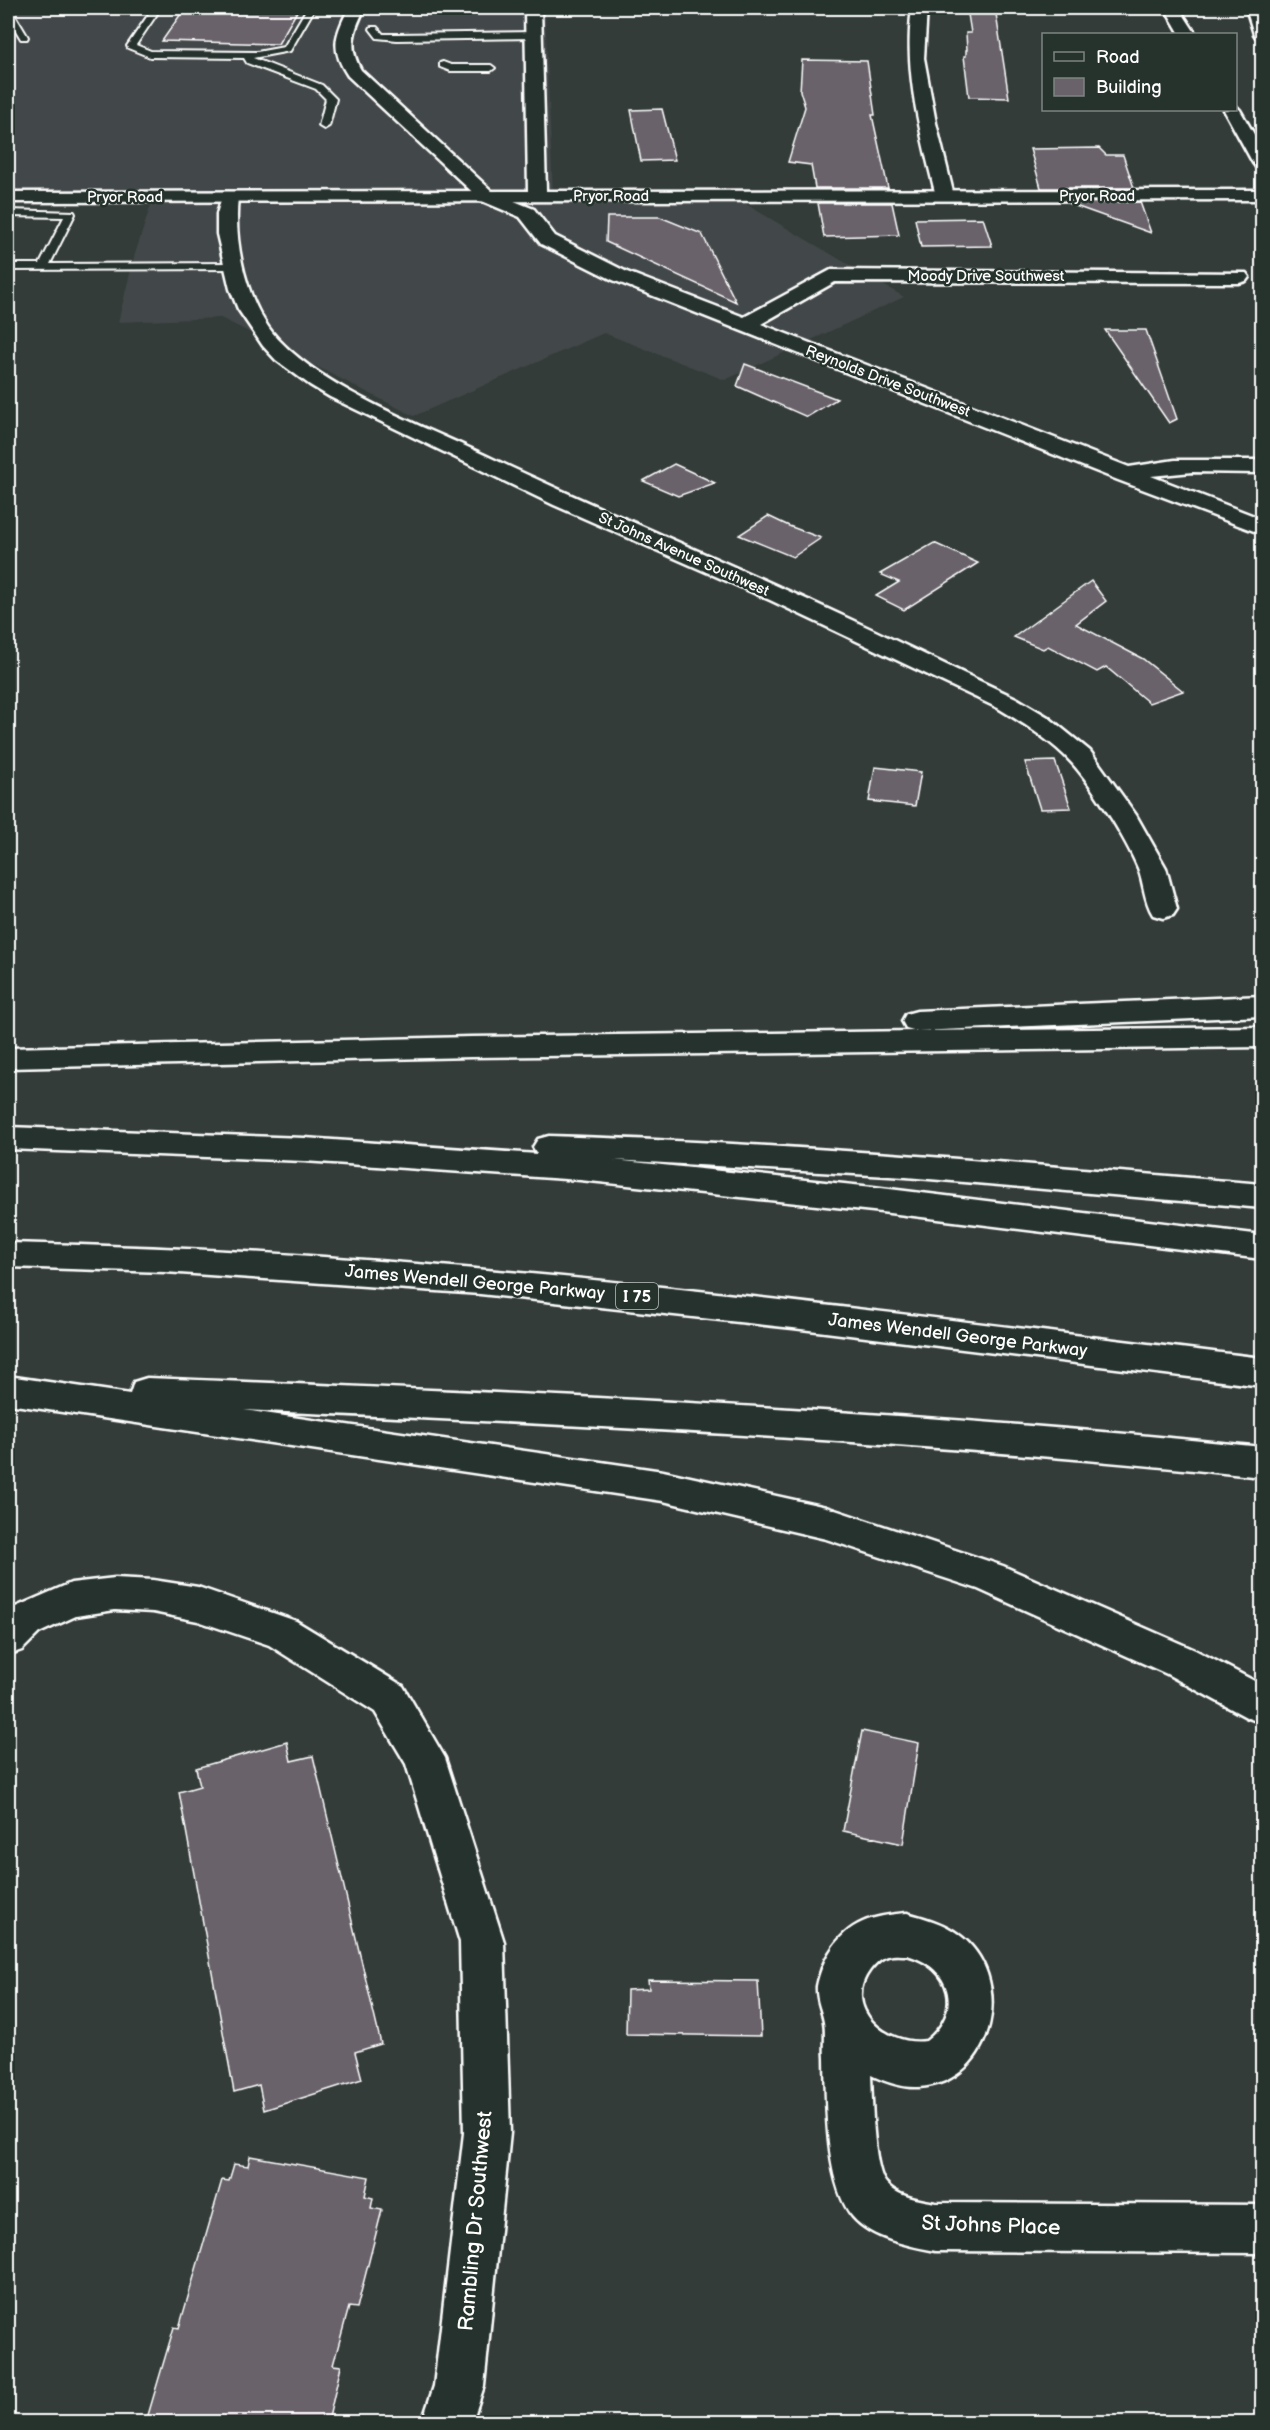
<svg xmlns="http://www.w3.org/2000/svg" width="1270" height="2430" font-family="'Balsamiq Sans',sans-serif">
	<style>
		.built { fill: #434748 }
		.building { fill: #69626b; stroke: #fff; stroke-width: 1.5 }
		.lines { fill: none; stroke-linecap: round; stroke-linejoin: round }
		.service-casing { stroke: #fff; stroke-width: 4 }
		.minor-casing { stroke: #fff; stroke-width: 5 }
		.tertiary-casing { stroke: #fff; stroke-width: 5 }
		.motorway-casing { stroke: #fff; stroke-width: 5 }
		.service { fill: #26332d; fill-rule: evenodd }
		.minor { fill: #26332d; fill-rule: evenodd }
		.tertiary { fill: #26332d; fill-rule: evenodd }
		.motorway { fill: #26332d; fill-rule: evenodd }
		.labels { text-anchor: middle; stroke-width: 5; stroke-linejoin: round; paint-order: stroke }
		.far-street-label { font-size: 15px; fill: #fff; stroke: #26332d }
		.shield { fill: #26332d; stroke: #bec2c0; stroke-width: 1.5 }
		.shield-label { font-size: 16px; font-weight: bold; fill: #fff }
		.street-label { font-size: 18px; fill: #fff; stroke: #26332d }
		.near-street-label { font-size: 21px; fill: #fff; stroke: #26332d }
	</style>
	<rect width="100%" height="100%" fill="#333c39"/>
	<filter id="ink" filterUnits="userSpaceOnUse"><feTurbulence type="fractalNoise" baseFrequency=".0167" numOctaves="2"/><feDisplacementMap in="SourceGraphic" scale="12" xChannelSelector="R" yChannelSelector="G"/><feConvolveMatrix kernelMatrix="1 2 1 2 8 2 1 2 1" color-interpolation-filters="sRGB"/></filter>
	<g filter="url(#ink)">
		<path class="built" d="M 8,8 L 545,8 L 553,196 L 732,196 L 904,297 L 725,380 L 604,333 L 414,416 L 221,318 L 118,322 L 134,257 L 155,192 L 8,190 Z"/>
		<g class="building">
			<path d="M 185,8 L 299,8 L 278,44 L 162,41 Z"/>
			<path d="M 967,8 L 994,8 L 996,14 L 1009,98 L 969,97 L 964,56 L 966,56 L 966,50 L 967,50 L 966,33 L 971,33 Z"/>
			<path d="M 802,60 L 867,61 L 875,115 L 872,115 L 888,188 L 815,188 L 811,165 L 788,162 L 805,107 L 800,91 Z"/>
			<path d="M 662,109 L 675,160 L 641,161 L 631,110 Z"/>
			<path d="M 1099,148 L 1106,155 L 1123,155 L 1134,188 L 1041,188 L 1030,149 Z"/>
			<path d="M 1140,202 L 1151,233 L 1067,203 Z"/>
			<path d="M 818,203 L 892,203 L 899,235 L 824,237 Z"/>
			<path d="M 607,217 L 660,217 L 702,234 L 736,302 L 606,242 Z"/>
			<path d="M 983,218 L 992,246 L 921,247 L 915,219 Z"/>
			<path d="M 1105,330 L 1146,330 L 1177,419 L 1169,423 Z"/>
			<path d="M 745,364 L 837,399 L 807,417 L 737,386 Z"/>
			<path d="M 674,464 L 715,483 L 678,496 L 643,481 Z"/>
			<path d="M 768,516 L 789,526 L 821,538 L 793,557 L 739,535 Z"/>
			<path d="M 934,543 L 978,563 L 904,610 L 876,596 L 899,582 L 880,574 Z"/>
			<path d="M 1091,581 L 1106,601 L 1076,624 L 1143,659 L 1183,691 L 1149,703 L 1106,667 L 1097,672 L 1048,646 L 1043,649 L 1014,637 Z"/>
			<path d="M 1055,761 L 1071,808 L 1040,809 L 1025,762 Z"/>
			<path d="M 875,767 L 921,772 L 915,806 L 869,801 Z"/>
			<path d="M 862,1731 L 919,1743 L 903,1844 L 843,1831 Z"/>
			<path d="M 287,1742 L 291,1761 L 313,1756 L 381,2044 L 355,2052 L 362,2079 L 264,2110 L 259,2085 L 234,2092 L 179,1792 L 200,1786 L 196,1768 Z"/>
			<path d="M 648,1980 L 758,1981 L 761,2036 L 626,2034 L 627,1990 L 649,1989 Z"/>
			<path d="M 250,2156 L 369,2177 L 365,2196 L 373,2198 L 371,2208 L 382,2210 L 357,2308 L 349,2307 L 333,2365 L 341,2366 L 328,2422 L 146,2422 L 174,2327 L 179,2328 L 222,2180 L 229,2181 L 234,2164 L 248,2166 Z"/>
		</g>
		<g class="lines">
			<g class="service-casing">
				<g id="service">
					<path d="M 153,8 L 161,8 L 136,45 L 151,51 L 257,52 L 284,47 L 307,8 L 315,8 L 290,51 L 253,58 L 322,85 L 336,99 L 329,126 L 324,129 L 319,126 L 326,99 L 316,89 L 247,63 L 244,58 L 150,57 L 128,48 L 127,46 Z"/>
					<path d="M 10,17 L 16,17 L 28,37 L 27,39 L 21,39 L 9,19 Z"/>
					<path d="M 371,27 L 377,27 L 383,34 L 397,34 L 534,32 L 538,35 L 534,38 L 397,40 L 377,38 L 370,29 Z"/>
					<path d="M 443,62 L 451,65 L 491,65 L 495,68 L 491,71 L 450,71 L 440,67 L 440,63 Z"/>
					<path d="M 8,210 L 74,212 L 75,214 L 50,264 L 234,263 L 239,266 L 234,269 L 8,270 L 8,264 L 40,264 L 64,217 L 8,216 Z"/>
				</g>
			</g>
			<g class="minor-casing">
				<g id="minor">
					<path d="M 349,8 L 365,8 C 353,31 348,47 361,70 L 494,193 L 534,209 L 555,236 L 627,272 L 744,317 L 831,270 L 1246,273 L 1249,277 L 1246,281 L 1239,283 L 835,282 L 761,324 L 1129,467 L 1175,460 L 1262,460 L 1262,472 L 1258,473 L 1192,472 L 1151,476 L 1262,519 L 1262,534 L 1118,480 L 613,280 L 541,244 L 520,217 L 482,201 L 348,76 C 330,49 335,35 349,8 Z"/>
					<path d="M 912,8 L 927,8 L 924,58 L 936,123 L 954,196 L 951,200 L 939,200 L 936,196 C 921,134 903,72 912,8 Z"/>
					<path d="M 229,192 L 235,193 L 238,197 C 233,242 246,305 278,339 C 328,392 424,426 491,458 C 588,504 687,545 786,590 C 863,624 939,662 1016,698 L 1048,717 L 1090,751 L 1136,815 L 1166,868 L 1177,909 L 1173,915 L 1163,918 L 1153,915 C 1144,901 1144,883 1138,868 C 1126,839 1092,785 1072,763 C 1051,740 1024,724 998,708 L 770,600 L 554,505 L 330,397 L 310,385 L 276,360 L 263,346 L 238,309 L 230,289 L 217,234 L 217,214 L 223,193 Z"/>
					<path d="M 115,1578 L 153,1580 L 198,1587 L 296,1621 L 403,1686 L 445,1758 L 504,1942 L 510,2133 L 484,2386 L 472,2422 L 422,2422 L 434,2386 L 464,2133 L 460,1942 L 406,1764 L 375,1712 L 269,1645 L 198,1621 L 153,1612 L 115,1610 L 76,1616 L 39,1633 L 22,1650 L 8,1655 L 8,1613 L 11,1609 L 71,1583 Z"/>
					<path d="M 907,1913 C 924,1918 944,1923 958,1934 C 1017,1976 995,2083 919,2087 C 903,2088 886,2082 871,2075 C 872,2097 873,2166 885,2182 C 897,2197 918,2200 936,2203 L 1262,2205 L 1262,2253 L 936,2251 C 910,2246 872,2239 853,2217 C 825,2185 826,2100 825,2058 C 824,2046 826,2033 824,2022 C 822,2010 816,2000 817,1986 C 819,1976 824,1961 830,1952 C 849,1921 873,1916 907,1913 ZM 907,1955 C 952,1967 964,2012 926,2041 C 887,2047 841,2008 870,1970 C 874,1965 881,1957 888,1956 C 894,1954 901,1955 907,1955 Z"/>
				</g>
			</g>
			<g class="tertiary-casing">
				<path id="tertiary" d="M 525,8 L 541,8 L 546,191 L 1262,190 L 1262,200 L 8,202 L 8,192 L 528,191 Z"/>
			</g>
			<g class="motorway-casing">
				<g id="motorway">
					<path d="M 1165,8 L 1179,8 L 1196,34 L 1180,34 Z"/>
					<path d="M 1246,8 L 1261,8 L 1262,39 L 1256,37 L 1254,34 Z"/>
					<path d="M 1236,106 L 1240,110 L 1262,148 L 1262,168 L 1256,167 L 1253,163 L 1224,110 L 1236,110 Z"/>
					<path d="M 1262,996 L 1262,1016 L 918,1031 L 1262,1027 L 1262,1047 L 471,1057 L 8,1068 L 8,1048 L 471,1037 L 917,1031 L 906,1028 L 902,1021 L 906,1014 L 917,1011 Z"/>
					<path d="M 8,1127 L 304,1138 L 537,1154 L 533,1147 L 538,1139 L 549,1136 C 787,1143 1024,1164 1262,1184 L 1262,1208 L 906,1177 L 614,1160 L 873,1187 L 1262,1235 L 1262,1259 L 873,1211 L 580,1180 L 304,1161 L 8,1149 Z"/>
					<path d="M 8,1243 C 113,1246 219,1249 324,1257 C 638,1279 950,1320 1262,1358 L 1262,1386 L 793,1328 L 480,1294 L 165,1272 L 8,1267 Z"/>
					<path d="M 8,1376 L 130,1394 L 134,1382 L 147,1378 C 519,1393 891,1409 1262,1447 L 1262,1477 C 923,1441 584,1425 244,1410 L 663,1471 L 826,1507 L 1003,1566 L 1195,1650 L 1262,1685 L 1262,1723 L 1248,1718 L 1167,1674 L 978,1589 L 826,1539 L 663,1501 L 8,1404 Z"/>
				</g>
			</g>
			<use href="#service" class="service"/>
			<use href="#minor" class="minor"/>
			<use href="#tertiary" class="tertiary"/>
			<use href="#motorway" class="motorway"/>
		</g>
	</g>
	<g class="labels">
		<g class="far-street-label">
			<text x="611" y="201">Pryor Road</text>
			<text x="1097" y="201">Pryor Road</text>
			<text x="125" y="202">Pryor Road</text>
			<text x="986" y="281">Moody Drive Southwest</text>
			<text transform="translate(888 381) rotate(21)" y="5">Reynolds Drive Southwest</text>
			<text transform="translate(684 554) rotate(24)" y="5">St Johns Avenue Southwest</text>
		</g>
		<rect class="shield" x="616" y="1283" width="42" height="26" rx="4.5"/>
		<g class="shield-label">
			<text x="637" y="1302">I 75</text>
		</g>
		<g class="street-label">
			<text transform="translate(475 1282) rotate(5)" y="6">James Wendell George Parkway</text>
			<text transform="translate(958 1335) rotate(7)" y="6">James Wendell George Parkway</text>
		</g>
		<g class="near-street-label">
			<text transform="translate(475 2221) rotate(-85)" y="7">Rambling Dr Southwest</text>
			<text transform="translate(991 2225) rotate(2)" y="7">St Johns Place</text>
		</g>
	</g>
	<rect width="1270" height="2430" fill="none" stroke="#26332d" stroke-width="30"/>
	<rect x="15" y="15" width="1240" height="2400" fill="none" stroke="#fff" stroke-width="2" filter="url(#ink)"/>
	<rect x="1042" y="33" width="195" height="78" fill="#26332d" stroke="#7d8581" stroke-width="1.5"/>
	<rect x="1054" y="52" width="30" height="9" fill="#26332d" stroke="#7d8581" stroke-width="1.5"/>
	<text x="1096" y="63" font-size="18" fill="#ffffff">Road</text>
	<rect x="1054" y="78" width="30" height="18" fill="#69626b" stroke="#7d8581" stroke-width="1.5"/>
	<text x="1096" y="93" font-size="18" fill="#ffffff">Building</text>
</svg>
